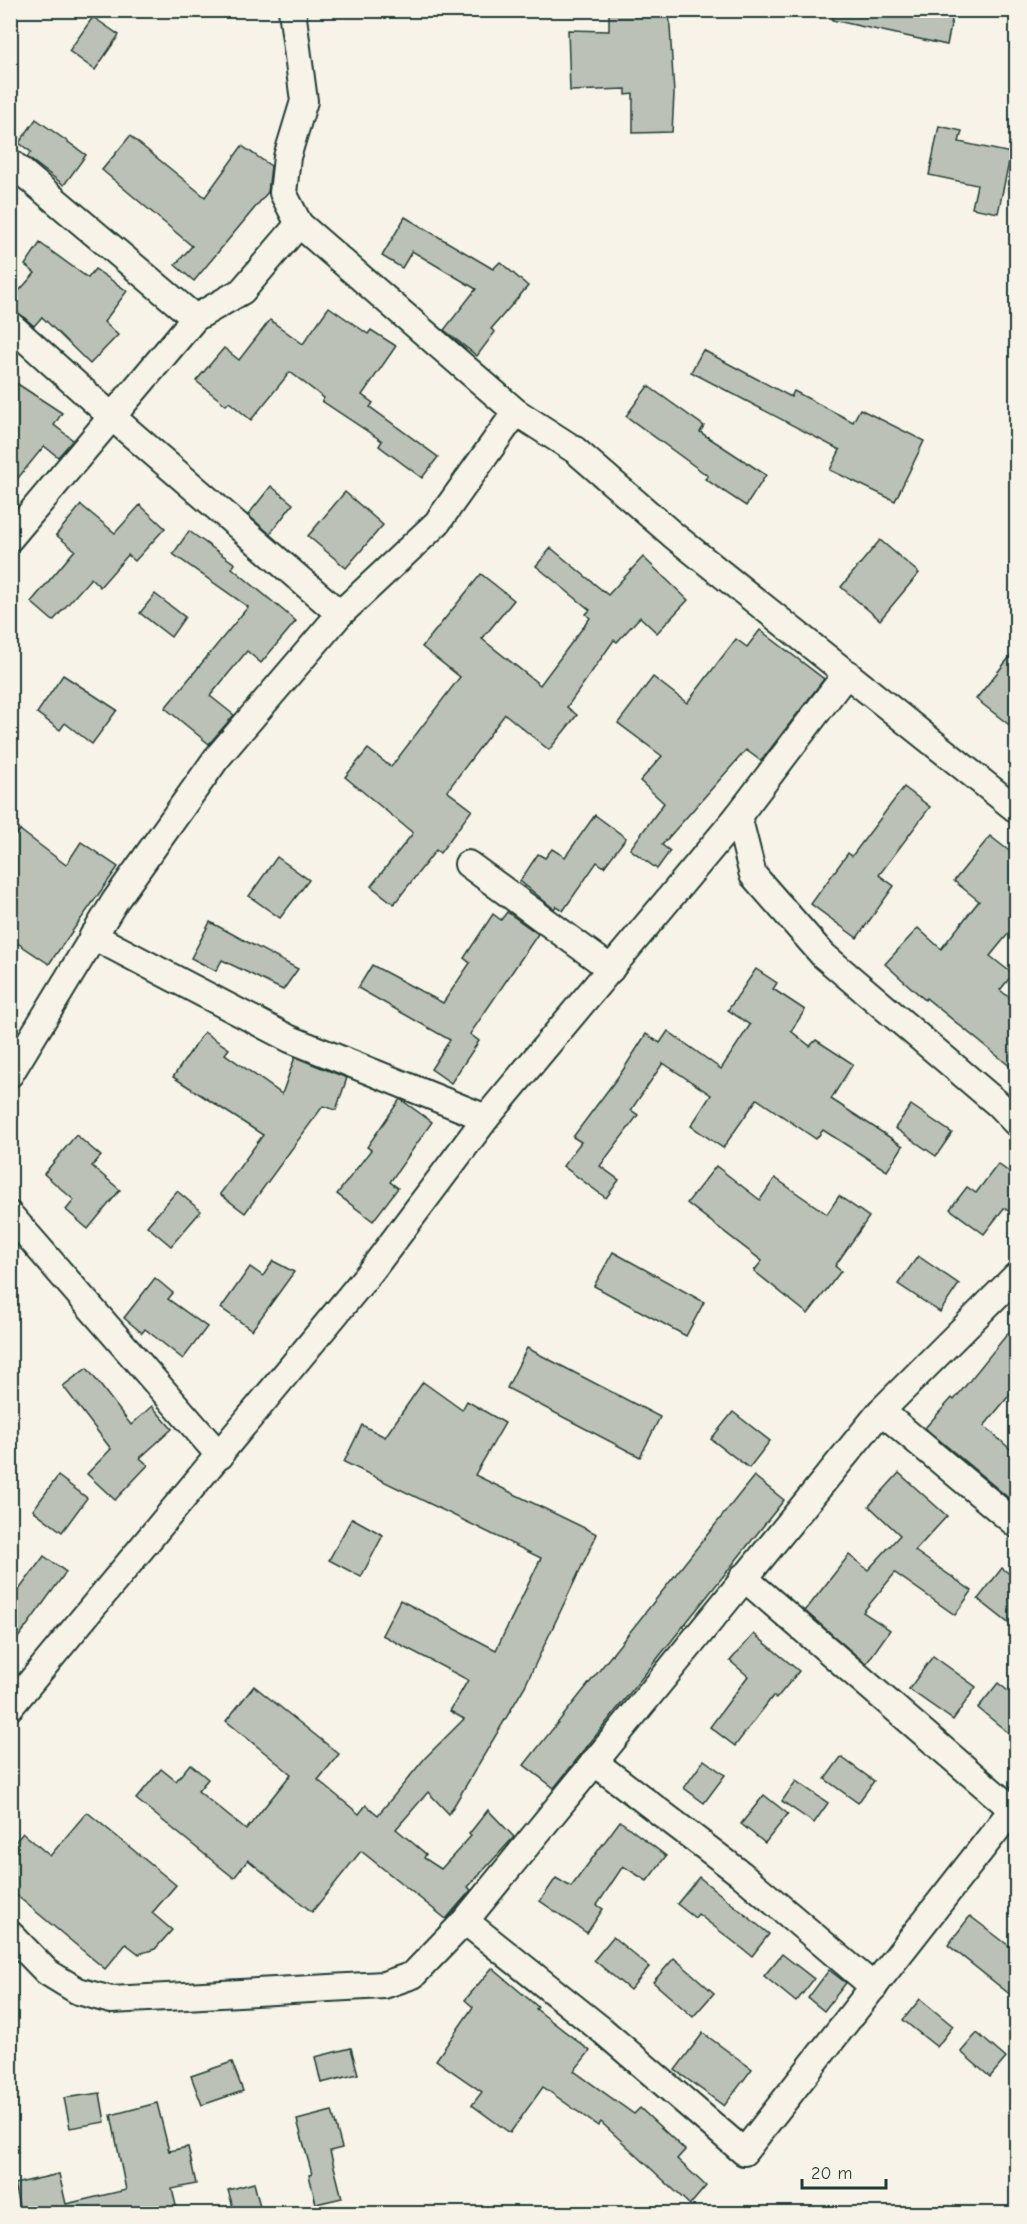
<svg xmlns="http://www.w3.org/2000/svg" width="1027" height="2224" font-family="'Comic Neue',sans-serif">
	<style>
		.building { fill: #bbc1b6; stroke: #1f3d34; stroke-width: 1.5 }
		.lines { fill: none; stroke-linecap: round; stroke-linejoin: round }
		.minor-casing { stroke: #1f3d34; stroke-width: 30 }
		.minor { stroke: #f7f3e8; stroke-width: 26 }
	</style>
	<rect width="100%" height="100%" fill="#f7f3e8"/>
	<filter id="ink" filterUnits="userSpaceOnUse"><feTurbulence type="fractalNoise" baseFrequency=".0167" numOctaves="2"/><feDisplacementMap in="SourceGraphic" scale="12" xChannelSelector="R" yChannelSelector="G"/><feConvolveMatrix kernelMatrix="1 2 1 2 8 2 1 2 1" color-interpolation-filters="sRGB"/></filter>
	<g filter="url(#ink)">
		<g class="building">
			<path d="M 609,10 L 669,10 L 674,94 L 672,132 L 633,133 L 633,94 L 626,95 L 626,89 L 570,91 L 568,30 L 609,31 Z"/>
			<path d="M 833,10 L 954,10 L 947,45 L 832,20 Z"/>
			<path d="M 93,17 L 119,35 L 95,70 L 69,51 Z"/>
			<path d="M 36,119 L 86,155 L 64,185 L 27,157 L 31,152 L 19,143 Z"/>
			<path d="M 939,126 L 962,131 L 959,142 L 1011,153 L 998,213 L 972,208 L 977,185 L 929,175 Z"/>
			<path d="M 130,136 L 205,197 L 242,146 L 271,166 L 268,192 L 194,281 L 175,265 L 192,246 L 102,170 Z"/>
			<path d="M 405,217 L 493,269 L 500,262 L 528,286 L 491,329 L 495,332 L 477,356 L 444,330 L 476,289 L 412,251 L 402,268 L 382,256 Z"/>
			<path d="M 40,243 L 88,278 L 95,269 L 127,291 L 104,322 L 118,335 L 90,364 L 42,317 L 34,326 L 20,314 L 10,310 L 10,301 L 35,273 L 25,265 Z"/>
			<path d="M 329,307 L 368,334 L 371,330 L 396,346 L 362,395 L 373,403 L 370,407 L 438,457 L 422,478 L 379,446 L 382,441 L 322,401 L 324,398 L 290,372 L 251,420 L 229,402 L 226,405 L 196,381 L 224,348 L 239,360 L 270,320 L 303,344 Z"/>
			<path d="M 703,350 L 791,397 L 794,391 L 853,422 L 860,409 L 924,441 L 895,501 L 830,470 L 840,450 L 691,372 Z"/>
			<path d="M 10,379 L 62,413 L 54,425 L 73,440 L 58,457 L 44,446 L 10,488 Z"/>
			<path d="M 648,386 L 704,426 L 700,432 L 766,475 L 746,506 L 705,479 L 708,476 L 626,416 Z"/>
			<path d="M 271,486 L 293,504 L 270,534 L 248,515 Z"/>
			<path d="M 345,492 L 383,525 L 346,568 L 308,536 Z"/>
			<path d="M 81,505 L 115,533 L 140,505 L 165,528 L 135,561 L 128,555 L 100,587 L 91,578 L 53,621 L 31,602 L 75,550 L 56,535 Z"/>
			<path d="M 189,531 L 235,564 L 232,568 L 296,621 L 261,663 L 247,651 L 210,696 L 234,715 L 209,744 L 165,708 L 248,607 L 173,554 Z"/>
			<path d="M 880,540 L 919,573 L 880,620 L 841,587 Z"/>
			<path d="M 551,548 L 608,595 L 643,557 L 688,600 L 657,633 L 640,617 L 617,642 L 614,640 L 567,707 L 577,715 L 549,750 L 505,714 L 447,791 L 472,810 L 440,853 L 436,850 L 394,904 L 371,886 L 413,833 L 345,777 L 368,749 L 391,767 L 460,677 L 422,647 L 481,574 L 514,600 L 482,639 L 540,685 L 590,618 L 586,614 L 590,610 L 536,566 Z"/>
			<path d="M 155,594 L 185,617 L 171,637 L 140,613 Z"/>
			<path d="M 760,630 L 824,679 L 761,761 L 746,750 L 662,845 L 670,851 L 657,869 L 630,849 L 664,803 L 640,781 L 662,756 L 618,723 L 653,677 L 687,703 L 736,639 L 747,647 Z"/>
			<path d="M 1017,648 L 1017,731 L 976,699 Z"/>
			<path d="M 63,675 L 117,710 L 92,744 L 65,723 L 60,730 L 37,713 Z"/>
			<path d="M 904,787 L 930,807 L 879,875 L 894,886 L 857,938 L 811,904 L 848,853 L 852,856 Z"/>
			<path d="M 595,815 L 626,838 L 604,867 L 597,862 L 563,911 L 556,906 L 554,909 L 520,881 L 538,854 L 545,858 L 552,849 L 565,857 Z"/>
			<path d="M 20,830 L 66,865 L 81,842 L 118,867 L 49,964 L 10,938 L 10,843 Z"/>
			<path d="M 990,836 L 1017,857 L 1017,923 L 990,956 L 1013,974 L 1000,990 L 1017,1004 L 1017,1072 L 926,998 L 925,1000 L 885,964 L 918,928 L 941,949 L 979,901 L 954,881 Z"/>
			<path d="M 277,857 L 309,880 L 280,918 L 249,896 Z"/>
			<path d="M 507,912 L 538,934 L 470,1034 L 479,1041 L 451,1083 L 431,1069 L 450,1040 L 358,988 L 372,965 L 443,1003 L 470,963 L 464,958 L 493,914 L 501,920 Z"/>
			<path d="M 210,922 L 298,969 L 283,990 L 222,960 L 216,971 L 191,958 Z"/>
			<path d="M 756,969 L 777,983 L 773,989 L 805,1010 L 791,1031 L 810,1046 L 816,1040 L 853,1064 L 831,1099 L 903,1146 L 887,1171 L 823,1130 L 816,1139 L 757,1099 L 723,1148 L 691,1126 L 711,1095 L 663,1063 L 631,1110 L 638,1115 L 600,1166 L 619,1180 L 606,1198 L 563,1166 L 581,1142 L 573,1137 L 623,1070 L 646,1034 L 660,1043 L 668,1031 L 721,1069 L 750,1025 L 728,1010 Z"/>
			<path d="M 204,1032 L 229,1049 L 225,1054 L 282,1094 L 295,1057 L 347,1078 L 336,1110 L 323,1106 L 245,1213 L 220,1194 L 263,1135 L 173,1077 Z"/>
			<path d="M 400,1099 L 432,1122 L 390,1182 L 398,1188 L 373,1221 L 337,1194 L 371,1150 L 367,1147 Z"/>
			<path d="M 911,1105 L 952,1133 L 936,1156 L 895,1128 Z"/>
			<path d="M 76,1135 L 101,1156 L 92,1166 L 120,1190 L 88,1229 L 66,1210 L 74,1200 L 44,1174 Z"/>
			<path d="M 998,1164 L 1017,1178 L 1017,1217 L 1004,1208 L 984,1234 L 950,1209 L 967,1187 L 976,1193 Z"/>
			<path d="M 716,1166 L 760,1200 L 775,1178 L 827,1214 L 839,1196 L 869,1217 L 835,1266 L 841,1271 L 808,1314 L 754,1271 L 762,1261 L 687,1203 Z"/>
			<path d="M 177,1191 L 201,1211 L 171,1246 L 147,1226 Z"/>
			<path d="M 613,1252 L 704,1302 L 686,1336 L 594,1286 Z"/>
			<path d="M 918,1256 L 959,1284 L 940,1312 L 898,1284 Z"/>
			<path d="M 273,1261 L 294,1272 L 252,1330 L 221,1308 L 250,1267 L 263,1276 Z"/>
			<path d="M 155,1278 L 173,1293 L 168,1299 L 207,1327 L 183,1359 L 145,1329 L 142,1333 L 124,1318 Z"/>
			<path d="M 1017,1322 L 1017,1386 L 984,1426 L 1017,1455 L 1017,1505 L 925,1428 L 952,1398 L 954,1400 Z"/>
			<path d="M 527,1348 L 660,1417 L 640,1457 L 507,1388 Z"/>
			<path d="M 87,1368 L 131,1425 L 152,1406 L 172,1429 L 140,1458 L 148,1465 L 115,1500 L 87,1474 L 111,1449 L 63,1386 Z"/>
			<path d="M 423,1382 L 462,1410 L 467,1401 L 505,1423 L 475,1475 L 597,1534 L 525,1686 L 449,1814 L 428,1792 L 396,1829 L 426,1854 L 424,1858 L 441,1869 L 471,1836 L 469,1834 L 488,1810 L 514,1837 L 468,1887 L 471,1890 L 446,1919 L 361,1851 L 312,1912 L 248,1860 L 234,1878 L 136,1799 L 161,1769 L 176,1781 L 190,1764 L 208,1779 L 198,1791 L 246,1830 L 291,1774 L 226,1721 L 254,1686 L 339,1754 L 318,1780 L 359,1814 L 366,1805 L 378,1815 L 425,1758 L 464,1719 L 450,1711 L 468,1680 L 382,1635 L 400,1600 L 496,1650 L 541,1558 L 344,1462 L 362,1425 L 385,1437 Z"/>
			<path d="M 733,1412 L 770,1441 L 749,1468 L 711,1439 Z"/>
			<path d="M 899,1473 L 947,1516 L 915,1551 L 972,1591 L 955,1615 L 895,1573 L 863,1612 L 890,1630 L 866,1664 L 805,1611 L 849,1555 L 868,1570 L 900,1535 L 869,1506 Z"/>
			<path d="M 58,1476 L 87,1498 L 62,1532 L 33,1510 Z"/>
			<path d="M 754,1476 L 784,1500 L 554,1788 L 524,1765 Z"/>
			<path d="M 352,1518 L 383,1535 L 361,1577 L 329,1560 Z"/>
			<path d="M 44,1556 L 66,1572 L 10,1649 L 10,1602 Z"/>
			<path d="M 1002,1568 L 1017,1580 L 1017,1630 L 978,1599 Z"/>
			<path d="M 754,1634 L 799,1671 L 776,1699 L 773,1696 L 735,1746 L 710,1727 L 748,1676 L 730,1661 Z"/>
			<path d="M 933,1656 L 976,1687 L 953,1720 L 909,1689 Z"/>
			<path d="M 998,1683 L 1017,1698 L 1017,1740 L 978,1708 Z"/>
			<path d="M 841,1757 L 874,1781 L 858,1803 L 825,1779 Z"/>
			<path d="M 704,1760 L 725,1775 L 704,1803 L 684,1788 Z"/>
			<path d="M 796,1781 L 828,1803 L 814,1823 L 782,1801 Z"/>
			<path d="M 764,1795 L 788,1814 L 765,1843 L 741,1824 Z"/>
			<path d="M 87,1812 L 176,1885 L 152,1913 L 172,1930 L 155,1949 L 139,1954 L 126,1944 L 105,1969 L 10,1890 L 10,1848 L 23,1833 L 50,1856 Z"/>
			<path d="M 620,1821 L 666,1856 L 647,1881 L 623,1866 L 597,1905 L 603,1909 L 587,1933 L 540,1901 L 556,1878 L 571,1887 Z"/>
			<path d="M 699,1877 L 769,1934 L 752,1956 L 698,1914 L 695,1918 L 677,1904 Z"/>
			<path d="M 970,1916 L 1017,1952 L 1017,2000 L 948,1945 Z"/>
			<path d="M 613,1937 L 649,1967 L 630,1990 L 594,1960 Z"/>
			<path d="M 782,1954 L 814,1979 L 796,2002 L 764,1976 Z"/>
			<path d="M 674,1958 L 714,1993 L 693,2017 L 653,1982 Z"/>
			<path d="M 492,1968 L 538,2007 L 536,2009 L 590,2051 L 574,2071 L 634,2114 L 640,2108 L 685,2150 L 677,2159 L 706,2186 L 690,2205 L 601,2122 L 598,2126 L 543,2087 L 510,2133 L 472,2105 L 482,2092 L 436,2060 L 473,2007 L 465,2000 Z"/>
			<path d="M 829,1970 L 846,1983 L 824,2011 L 808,1998 Z"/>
			<path d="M 920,1999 L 953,2026 L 937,2047 L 903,2020 Z"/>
			<path d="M 703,2033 L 752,2069 L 724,2106 L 675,2070 Z"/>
			<path d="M 977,2033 L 1006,2058 L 990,2077 L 961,2052 Z"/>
			<path d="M 351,2048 L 358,2074 L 321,2083 L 315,2057 Z"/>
			<path d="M 232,2062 L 243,2091 L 202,2105 L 191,2076 Z"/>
			<path d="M 100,2093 L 105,2122 L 70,2128 L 64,2098 Z"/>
			<path d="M 157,2103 L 169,2151 L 188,2147 L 196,2184 L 172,2189 L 178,2214 L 21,2214 L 14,2184 L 59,2174 L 66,2204 L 126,2190 L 111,2115 Z"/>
			<path d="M 332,2111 L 342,2148 L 330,2151 L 342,2198 L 316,2204 L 309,2175 L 312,2174 L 297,2120 Z"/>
			<path d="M 254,2183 L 262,2214 L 235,2214 L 228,2190 Z"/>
		</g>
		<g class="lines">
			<g class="minor-casing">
				<g id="minor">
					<path d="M 292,10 L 304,101 L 287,157 L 283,193 L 299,224 L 516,412 L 575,450 L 673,535 L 1016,809"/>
					<path d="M 10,162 L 195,318"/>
					<path d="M 10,325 L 111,416 L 340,614"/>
					<path d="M 10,538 L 195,318 L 242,291 L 299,224"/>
					<path d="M 738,816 L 753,875 L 823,955 L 998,1104 L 1016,1123"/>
					<path d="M 468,864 L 611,969"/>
					<path d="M 93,936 L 290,1039 L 486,1118"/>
					<path d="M 10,1074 L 115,901 L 216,759 L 340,614 L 437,523 L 516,412"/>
					<path d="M 10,1215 L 220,1456"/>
					<path d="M 881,1411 L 1016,1524"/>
					<path d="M 743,1577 L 1013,1810"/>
					<path d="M 10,1707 L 371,1271 L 486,1118 L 738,816 L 847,673"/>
					<path d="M 594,1762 L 741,1874 L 874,1987"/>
					<path d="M 465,1921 L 603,2031 L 744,2152 L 1016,1805"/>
					<path d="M 10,1934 L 47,1972 L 78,1991 L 111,2000 L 384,1985 L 413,1975 L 465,1921 L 881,1411 L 1016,1276"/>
				</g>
			</g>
			<use href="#minor" class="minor"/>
		</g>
	</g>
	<rect width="1027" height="2224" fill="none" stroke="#f7f3e8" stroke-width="36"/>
	<rect x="18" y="18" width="991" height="2188" fill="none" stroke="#1f3d34" stroke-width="2" filter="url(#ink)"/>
	<path d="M802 2179v9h84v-9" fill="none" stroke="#1f3d34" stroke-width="3"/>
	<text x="811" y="2179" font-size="18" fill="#1f3d34" stroke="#f7f3e8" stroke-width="4.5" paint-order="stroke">20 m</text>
</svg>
